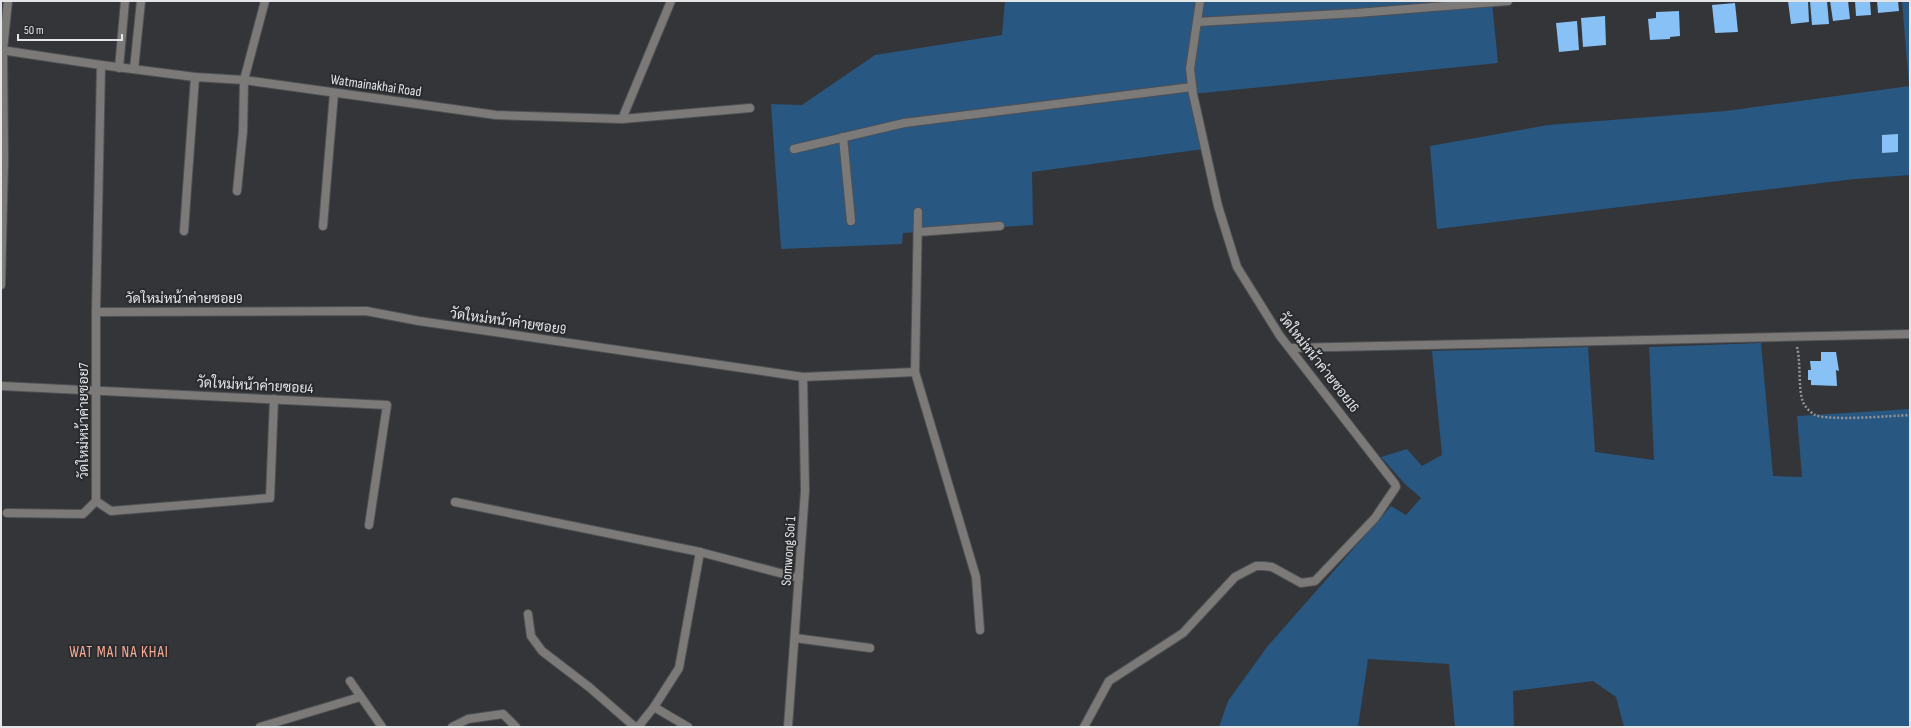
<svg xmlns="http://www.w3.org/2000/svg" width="1911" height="728" font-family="'Sofia Sans Condensed',Sarabun,sans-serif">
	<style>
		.green { fill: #285781 }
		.building { fill: #88c1f6 }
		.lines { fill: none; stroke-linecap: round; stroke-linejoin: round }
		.service-casing { stroke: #4f5154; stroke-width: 10 }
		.minor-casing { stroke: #4f5154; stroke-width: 10 }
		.path { stroke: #929497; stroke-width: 2.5; stroke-dasharray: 2 2; stroke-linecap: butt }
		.service { stroke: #7c7a79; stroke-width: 8 }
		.minor { stroke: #7c7a79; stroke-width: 8 }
		.labels { text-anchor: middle; stroke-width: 4; stroke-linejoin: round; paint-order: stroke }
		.street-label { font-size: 14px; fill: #e3e5e7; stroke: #292b2e }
		.neighbourhood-label { font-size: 15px; letter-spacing: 1px; fill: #fbaa95; stroke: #292b2e }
	</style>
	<rect width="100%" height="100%" fill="#333538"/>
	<g class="green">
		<path d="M 1005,1 L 1508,1 L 1492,2 L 1498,63 L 1193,94 L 1204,149 L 1032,172 L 1033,225 L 903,233 L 902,244 L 781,249 L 771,104 L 802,105 L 875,55 L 1002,35 Z"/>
		<path d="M 1902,1 L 1910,1 L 1910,175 L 1855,179 L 1437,229 L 1430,146 L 1548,125 L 1726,111 L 1909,86 Z"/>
		<path d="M 1761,343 L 1773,476 L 1802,477 L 1797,416 L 1910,409 L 1910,727 L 1624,727 L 1616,697 L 1593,681 L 1513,691 L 1514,727 L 1455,727 L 1449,664 L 1368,659 L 1358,727 L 1219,727 L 1228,701 L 1267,647 L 1391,506 L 1406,515 L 1421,498 L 1405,484 L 1381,457 L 1407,449 L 1422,466 L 1442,455 L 1432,351 L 1588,347 L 1595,452 L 1654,460 L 1649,347 Z"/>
	</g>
	<g class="building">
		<path d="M 1788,1 L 1808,1 L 1809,22 L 1791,24 Z"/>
		<path d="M 1810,1 L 1827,1 L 1829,24 L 1812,25 Z"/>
		<path d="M 1830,1 L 1848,1 L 1850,19 L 1833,21 Z"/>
		<path d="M 1855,1 L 1870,1 L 1871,15 L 1856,16 Z"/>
		<path d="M 1877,1 L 1898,1 L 1899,11 L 1878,13 Z"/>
		<path d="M 1735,3 L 1738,32 L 1715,33 L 1712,5 Z"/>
		<path d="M 1679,11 L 1680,36 L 1670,37 L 1670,39 L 1650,40 L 1648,19 L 1656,18 L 1656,12 Z"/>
		<path d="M 1605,16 L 1606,45 L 1583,47 L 1581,18 Z"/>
		<path d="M 1577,21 L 1579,50 L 1559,52 L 1556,23 Z"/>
		<path d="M 1898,134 L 1898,152 L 1882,153 L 1882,135 Z"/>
		<path d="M 1821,352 L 1836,352 L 1839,371 L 1836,370 L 1837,386 L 1811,385 L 1811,380 L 1808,380 L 1808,370 L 1811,370 L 1810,361 L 1821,361 Z"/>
	</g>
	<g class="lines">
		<g class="service-casing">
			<g id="service">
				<path d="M 3,50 L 8,1"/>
				<path d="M 119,68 L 125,1"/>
				<path d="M 237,191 L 243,131 L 244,80"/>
				<path d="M 7,513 L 83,514 L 96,501"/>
				<path d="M 528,614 L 531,636 L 542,651 L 589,687 L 635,727"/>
				<path d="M 350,681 L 382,727"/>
				<path d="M 260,727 L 360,697"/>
				<path d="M 452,727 L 468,719 L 503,714 L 516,727"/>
			</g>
		</g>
		<g class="minor-casing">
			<g id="minor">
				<path d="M 1198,22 L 1357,13 L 1508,1"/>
				<path d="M 1,50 L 101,65 L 195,77 L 244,80 L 496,115 L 622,119 L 671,1"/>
				<path d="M 101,65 L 96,312 L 96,501 L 111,511 L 270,498 L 274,399"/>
				<path d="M 134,69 L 141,1"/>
				<path d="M 244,80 L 265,1"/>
				<path d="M 622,119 L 750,108"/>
				<path d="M 843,137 L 851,221"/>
				<path d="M 794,149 L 904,123 L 1192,87"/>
				<path d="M 918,212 L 915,372 L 976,577 L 980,630"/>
				<path d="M 323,226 L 334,93"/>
				<path d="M 184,231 L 195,77"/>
				<path d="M 918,232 L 1000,226"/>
				<path d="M 1,285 L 4,161 L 3,50"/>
				<path d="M 96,312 L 366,311 L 419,321 L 803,377 L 915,372"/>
				<path d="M 1290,348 L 1910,334"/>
				<path d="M 1,386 L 387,405 L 369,525"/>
				<path d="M 455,502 L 700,552"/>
				<path d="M 795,638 L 870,648"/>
				<path d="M 654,707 L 688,727"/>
				<path d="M 638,727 L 654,707 L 679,668 L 700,552 L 799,578"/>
				<path d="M 788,727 L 805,491 L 803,377"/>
				<path d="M 1084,727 L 1109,681 L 1183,633 L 1235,577 L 1256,566 L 1264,566 L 1272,567 L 1301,583 L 1315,581 L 1375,518 L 1396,487 L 1395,484 L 1280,336 L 1237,267 L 1218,206 L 1193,94 L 1190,69 L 1200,1"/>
			</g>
		</g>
		<path class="path" d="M 1797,347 C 1801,363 1798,389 1803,402 C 1805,407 1810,412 1815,415 C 1829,421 1891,416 1910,415"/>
		<use href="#service" class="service"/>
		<use href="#minor" class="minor"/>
	</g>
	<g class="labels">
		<g class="street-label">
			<text transform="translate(376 85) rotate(8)" y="5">Watmainakhai Road</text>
			<text x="184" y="303">วัดใหม่หน้าค่ายซอย9</text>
			<text transform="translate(508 321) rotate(8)" y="5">วัดใหม่หน้าค่ายซอย9</text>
			<text transform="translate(1319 362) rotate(52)" y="5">วัดใหม่หน้าค่ายซอย16</text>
			<text transform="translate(255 385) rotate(3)" y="5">วัดใหม่หน้าค่ายซอย4</text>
			<text transform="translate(83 421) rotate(-90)" y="5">วัดใหม่หน้าค่ายซอย7</text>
			<text transform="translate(788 551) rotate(-86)" y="5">Somwong Soi 1</text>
		</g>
		<g class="neighbourhood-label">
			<text x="119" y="657">WAT MAI NA KHAI</text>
		</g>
	</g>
	<rect width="1911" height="728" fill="none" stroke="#e3e5e7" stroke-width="4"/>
	<path d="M18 34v6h104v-6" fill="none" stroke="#e3e5e7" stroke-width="2"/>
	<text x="24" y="34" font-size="12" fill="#e3e5e7" stroke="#292b2e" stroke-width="3" paint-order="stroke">50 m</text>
</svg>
